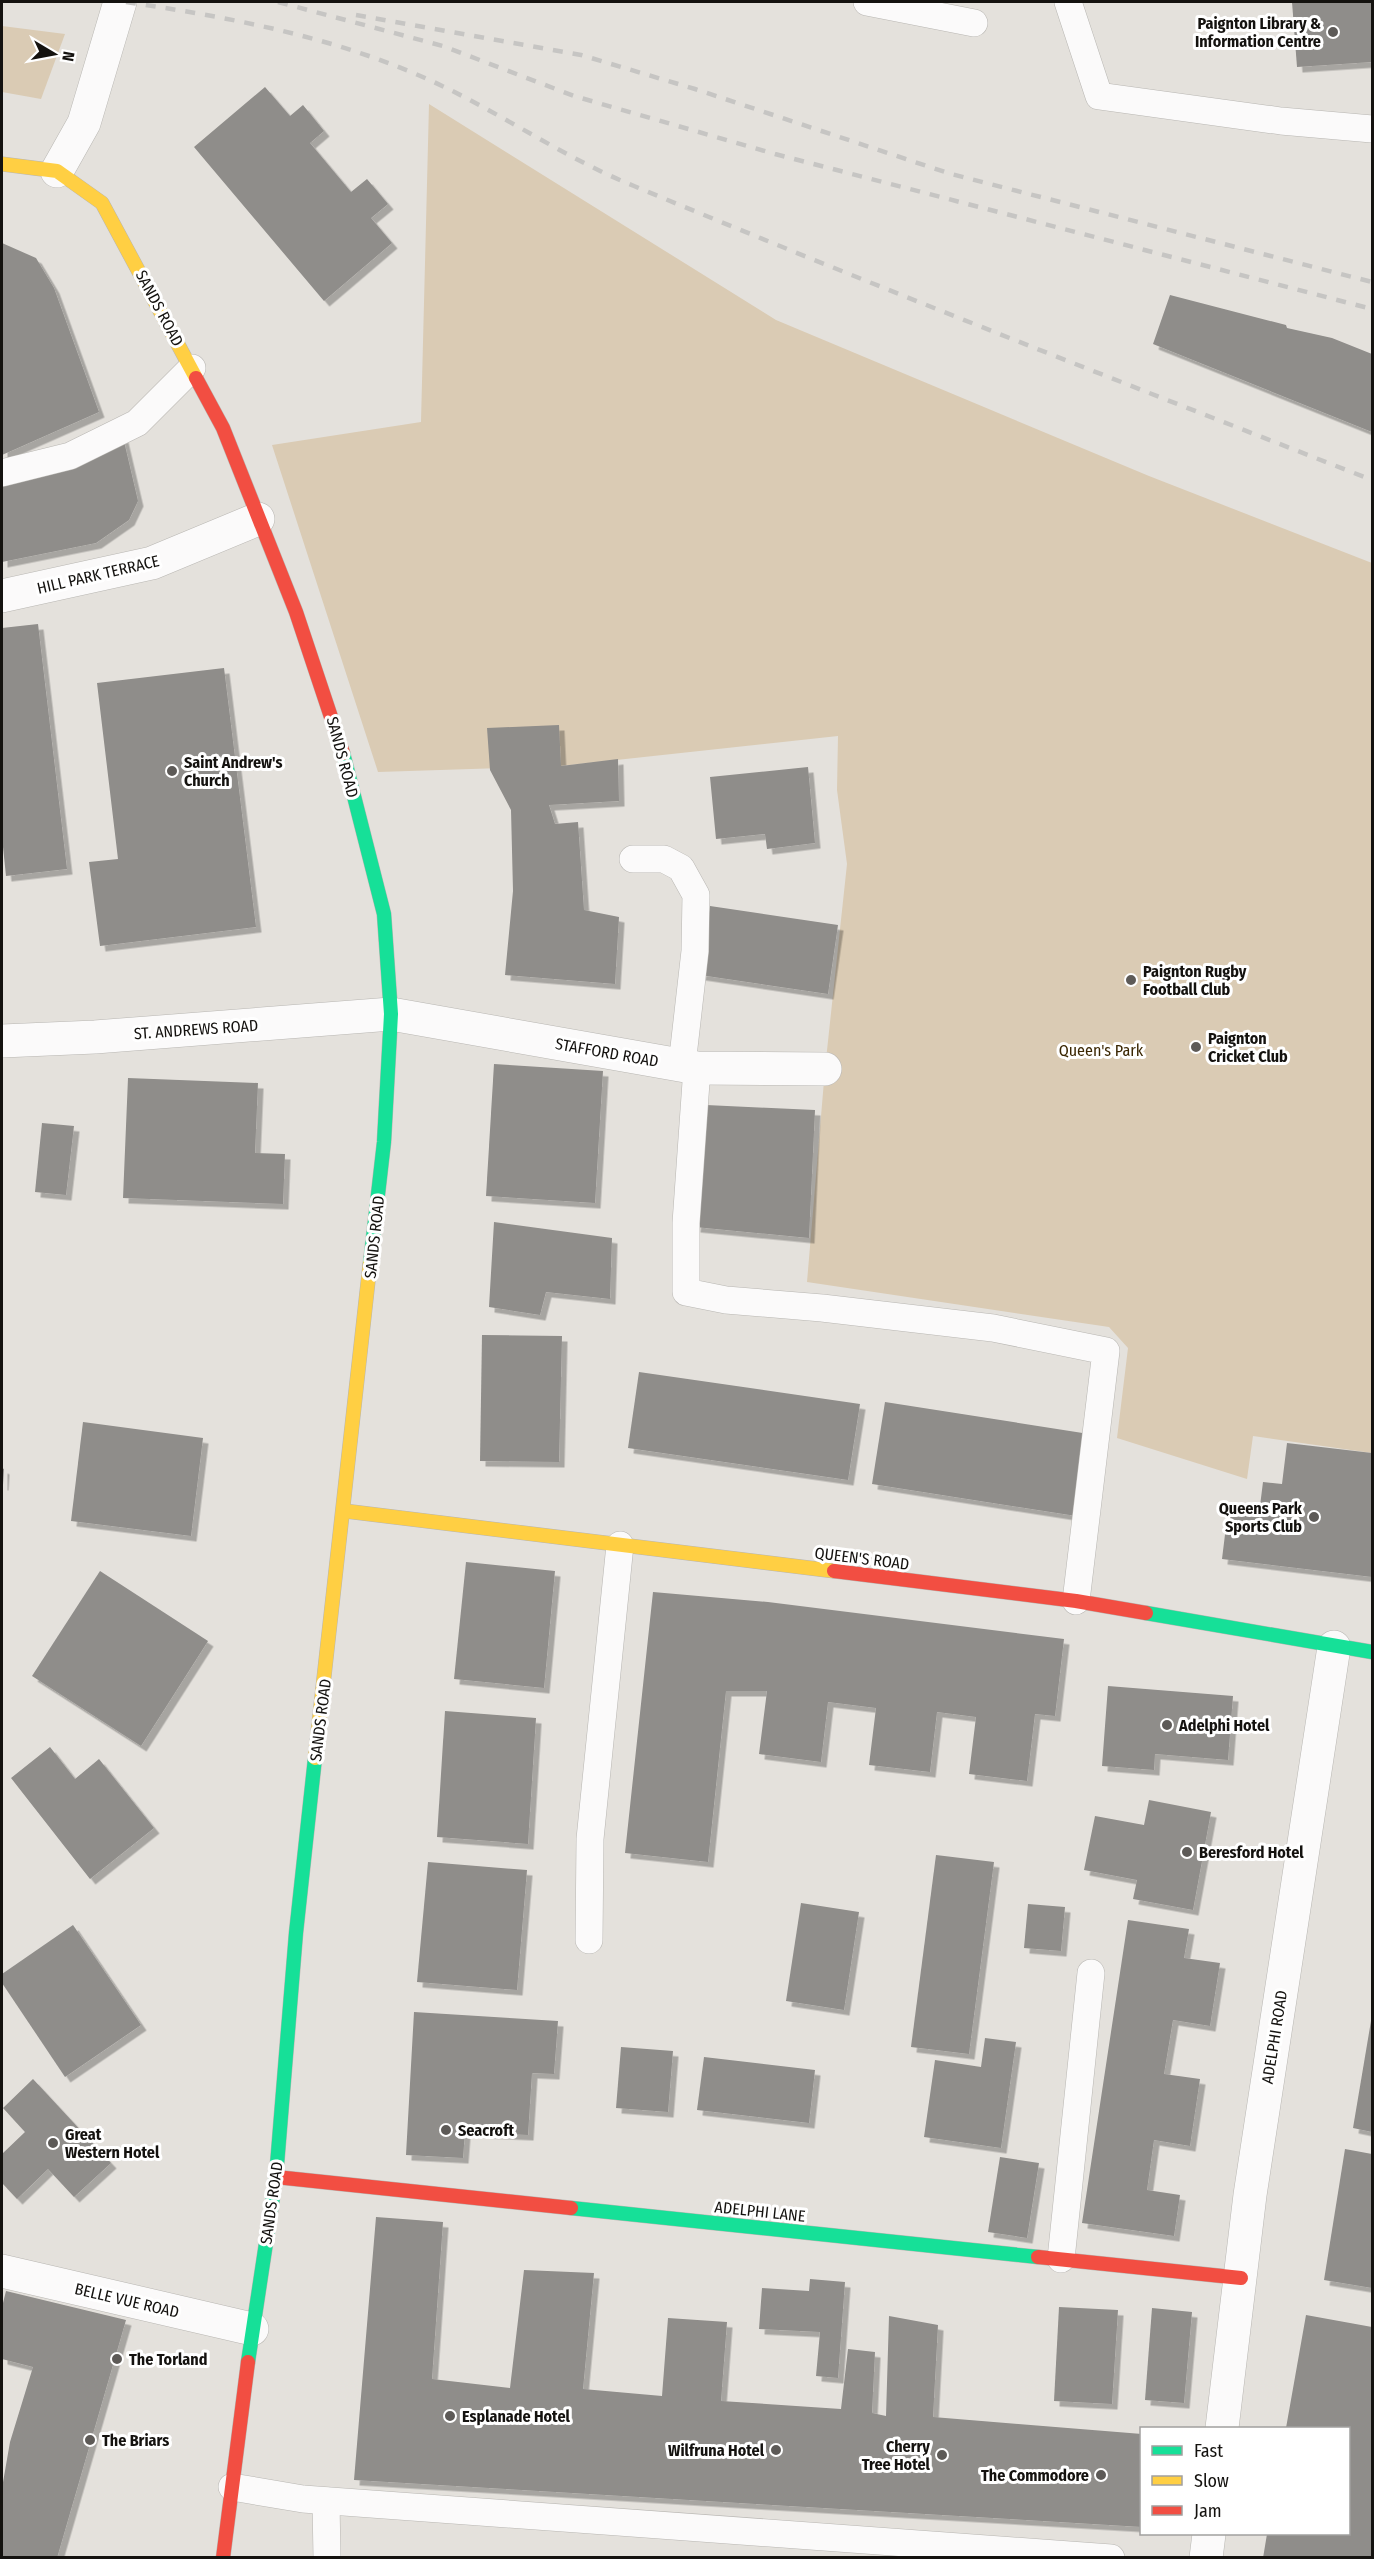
<svg xmlns="http://www.w3.org/2000/svg" width="1374" height="2559" font-family="'Fira Sans Condensed',sans-serif">
	<style>
		.green { fill: #dacbb4 }
		.building { fill: #8f8d8a; filter: url(#shadow) }
		.lines { fill: none; stroke-linecap: round; stroke-linejoin: round }
		.lane-casing { stroke: #b8b6b2; stroke-width: 28 }
		.street-casing { stroke: #b8b6b2; stroke-width: 34 }
		.fast-casing { stroke: #b8b6b2; stroke-width: 15 }
		.slow-casing { stroke: #b8b6b2; stroke-width: 15 }
		.jam-casing { stroke: #b8b6b2; stroke-width: 15 }
		.lane { stroke: #fbfafa; stroke-width: 27 }
		.street { stroke: #fbfafa; stroke-width: 33 }
		.fast { stroke: #16e098; stroke-width: 14 }
		.slow { stroke: #ffcf43; stroke-width: 14 }
		.jam { stroke: #f24e42; stroke-width: 14 }
		.rail { stroke: #c6c5c3; stroke-width: 4.5; stroke-dasharray: 10 10; stroke-linecap: butt }
		.poi-dot { fill: #5d5a57; stroke: #fff; stroke-width: 2 }
		.labels { text-anchor: middle; stroke-width: 6; stroke-linejoin: round; paint-order: stroke }
		.poi-label { font-size: 16px; font-weight: bold; fill: #14120f; stroke: #fff; text-anchor: start }
		.street-label { font-size: 16px; fill: #14120f; stroke: #fff }
		.park-label { font-size: 16px; fill: #3a2602; stroke: #fff }
	</style>
	<defs>
		<filter id="shadow"><feDropShadow dx="5.5" dy="5.5" stdDeviation="0" flood-color="#0004"/></filter>
	</defs>
	<rect width="100%" height="100%" fill="#e4e1dc"/>
	<g class="green">
		<path d="M 2,26 L 65,34 L 41,99 L 2,92 Z"/>
		<path d="M 429,104 L 776,320 L 1149,476 L 1372,563 L 1372,1453 L 1253,1436 L 1247,1479 L 1117,1438 L 1128,1348 L 1109,1327 L 807,1282 L 825,1069 L 847,864 L 837,790 L 838,736 L 561,766 L 378,772 L 272,445 L 421,422 Z"/>
	</g>
	<g class="building">
		<path d="M 1292,2 L 1372,2 L 1372,62 L 1297,67 Z"/>
		<path d="M 265,87 L 290,116 L 303,105 L 324,131 L 310,143 L 351,192 L 367,179 L 388,204 L 371,218 L 392,243 L 324,301 L 194,147 Z"/>
		<path d="M 2,243 L 36,258 L 54,288 L 99,412 L 2,455 Z"/>
		<path d="M 1170,295 L 1286,325 L 1287,328 L 1332,338 L 1372,354 L 1372,432 L 1153,344 Z"/>
		<path d="M 123,437 L 138,501 L 129,520 L 96,543 L 2,562 L 2,476 Z"/>
		<path d="M 38,624 L 67,869 L 6,876 L 2,837 L 2,628 Z"/>
		<path d="M 224,668 L 256,927 L 100,946 L 89,862 L 118,859 L 97,683 Z"/>
		<path d="M 559,725 L 561,766 L 618,759 L 619,801 L 549,805 L 555,824 L 578,822 L 584,910 L 619,917 L 615,984 L 505,975 L 513,891 L 511,810 L 490,770 L 487,728 Z"/>
		<path d="M 808,767 L 815,843 L 767,849 L 765,834 L 716,839 L 710,777 Z"/>
		<path d="M 710,906 L 838,925 L 828,994 L 700,975 Z"/>
		<path d="M 494,1064 L 603,1071 L 595,1203 L 486,1196 Z"/>
		<path d="M 128,1078 L 258,1083 L 255,1153 L 285,1154 L 283,1204 L 123,1198 Z"/>
		<path d="M 706,1105 L 815,1110 L 809,1238 L 695,1227 Z"/>
		<path d="M 42,1123 L 74,1126 L 66,1195 L 35,1192 Z"/>
		<path d="M 494,1222 L 612,1238 L 610,1299 L 546,1292 L 540,1315 L 489,1307 Z"/>
		<path d="M 482,1335 L 562,1336 L 559,1462 L 480,1461 Z"/>
		<path d="M 639,1372 L 860,1404 L 848,1480 L 628,1448 Z"/>
		<path d="M 885,1402 L 1089,1434 L 1076,1516 L 872,1484 Z"/>
		<path d="M 83,1422 L 203,1438 L 191,1536 L 71,1521 Z"/>
		<path d="M 1287,1443 L 1372,1453 L 1372,1577 L 1222,1559 L 1229,1502 L 1260,1506 L 1263,1482 L 1282,1484 Z"/>
		<path d="M 2,1468 L 4,1469 L 3,1485 L 2,1485 Z"/>
		<path d="M 466,1562 L 555,1571 L 544,1688 L 454,1679 Z"/>
		<path d="M 100,1571 L 208,1641 L 141,1746 L 32,1676 Z"/>
		<path d="M 653,1592 L 768,1602 L 1064,1639 L 1055,1716 L 1035,1714 L 1027,1781 L 969,1774 L 976,1717 L 937,1712 L 930,1772 L 869,1765 L 876,1708 L 828,1702 L 821,1762 L 759,1754 L 767,1691 L 726,1691 L 708,1862 L 625,1853 Z"/>
		<path d="M 1108,1686 L 1233,1696 L 1228,1760 L 1155,1754 L 1154,1770 L 1102,1766 Z"/>
		<path d="M 445,1711 L 536,1718 L 528,1844 L 437,1837 Z"/>
		<path d="M 50,1747 L 75,1779 L 99,1759 L 154,1828 L 90,1879 L 11,1778 Z"/>
		<path d="M 1149,1800 L 1211,1812 L 1193,1910 L 1133,1899 L 1137,1880 L 1084,1870 L 1095,1816 L 1144,1825 Z"/>
		<path d="M 936,1855 L 994,1862 L 969,2054 L 911,2047 Z"/>
		<path d="M 428,1862 L 527,1870 L 517,1990 L 417,1982 Z"/>
		<path d="M 801,1903 L 859,1912 L 844,2010 L 786,2001 Z"/>
		<path d="M 1028,1904 L 1065,1907 L 1061,1951 L 1024,1948 Z"/>
		<path d="M 1128,1920 L 1189,1929 L 1184,1958 L 1220,1963 L 1210,2026 L 1173,2020 L 1164,2074 L 1200,2079 L 1190,2146 L 1154,2140 L 1147,2190 L 1180,2195 L 1174,2236 L 1082,2223 Z"/>
		<path d="M 73,1925 L 141,2025 L 65,2077 L 2,1983 L 2,1974 Z"/>
		<path d="M 414,2012 L 558,2021 L 554,2074 L 532,2073 L 528,2135 L 465,2132 L 463,2158 L 406,2155 Z"/>
		<path d="M 1371,2021 L 1372,2022 L 1372,2132 L 1353,2128 Z"/>
		<path d="M 985,2038 L 1016,2042 L 1001,2148 L 924,2137 L 935,2060 L 981,2067 Z"/>
		<path d="M 621,2047 L 673,2051 L 668,2112 L 616,2108 Z"/>
		<path d="M 704,2057 L 815,2070 L 809,2123 L 697,2110 Z"/>
		<path d="M 33,2079 L 111,2163 L 74,2197 L 48,2169 L 17,2199 L 2,2183 L 2,2154 L 25,2132 L 3,2108 Z"/>
		<path d="M 1345,2149 L 1372,2154 L 1372,2288 L 1324,2280 Z"/>
		<path d="M 1000,2157 L 1039,2163 L 1027,2238 L 988,2232 Z"/>
		<path d="M 376,2217 L 443,2222 L 432,2379 L 510,2388 L 524,2270 L 594,2273 L 583,2389 L 662,2396 L 668,2318 L 727,2322 L 721,2401 L 841,2409 L 848,2349 L 875,2352 L 872,2413 L 886,2416 L 889,2316 L 938,2325 L 933,2417 L 1142,2434 L 1142,2527 L 354,2480 Z"/>
		<path d="M 810,2279 L 845,2282 L 838,2378 L 816,2376 L 820,2332 L 759,2329 L 762,2288 L 809,2291 Z"/>
		<path d="M 6,2291 L 126,2320 L 57,2558 L 2,2558 L 2,2488 L 10,2442 L 33,2367 L 2,2359 L 2,2307 Z"/>
		<path d="M 1059,2307 L 1118,2310 L 1112,2404 L 1054,2401 Z"/>
		<path d="M 1152,2308 L 1192,2312 L 1184,2403 L 1145,2400 Z"/>
		<path d="M 1306,2315 L 1372,2327 L 1372,2558 L 1263,2558 L 1267,2534 L 1348,2534 L 1348,2428 L 1286,2428 Z"/>
	</g>
	<g class="lines">
		<g class="lane-casing">
			<g id="lane">
				<path d="M 867,2 L 974,23"/>
				<path d="M 1068,2 L 1099,96 L 1281,121 L 1372,129"/>
				<path d="M 2,473 L 70,456 L 137,423 L 192,368"/>
				<path d="M 633,859 L 664,859 L 681,868 L 696,895 L 695,951 L 682,1065"/>
				<path d="M 697,1068 L 686,1223 L 686,1292 L 726,1300 L 822,1308 L 993,1328 L 1106,1351 L 1076,1601"/>
				<path d="M 589,1940 L 590,1839 L 620,1545"/>
				<path d="M 1061,2259 L 1091,1973"/>
				<path d="M 232,2487 L 303,2499 L 1111,2558"/>
				<path d="M 326,2501 L 327,2558"/>
			</g>
		</g>
		<g class="street-casing">
			<g id="street">
				<path d="M 57,171 L 84,123 L 120,2"/>
				<path d="M 2,596 L 152,563 L 258,519"/>
				<path d="M 2,1041 L 95,1037 L 391,1014 L 697,1068 L 825,1069"/>
				<path d="M 2,2271 L 252,2329"/>
				<path d="M 1222,2428 L 1250,2195 L 1334,1647"/>
				<path d="M 1206,2558 L 1209,2534"/>
			</g>
		</g>
		<g class="fast-casing">
			<g id="fast">
				<path d="M 343,753 L 384,914 L 391,1014 L 384,1142 L 370,1264"/>
				<path d="M 1146,1613 L 1372,1652"/>
				<path d="M 571,2208 L 1038,2257"/>
				<path d="M 248,2362 L 276,2177 L 296,1933 L 315,1758"/>
			</g>
		</g>
		<g class="slow-casing">
			<g id="slow">
				<path d="M 2,164 L 57,171 L 102,203 L 196,378"/>
				<path d="M 345,1511 L 834,1571"/>
				<path d="M 315,1758 L 370,1264"/>
			</g>
		</g>
		<g class="jam-casing">
			<g id="jam">
				<path d="M 196,378 L 223,428 L 296,612 L 343,753"/>
				<path d="M 834,1571 L 1076,1601 L 1146,1613"/>
				<path d="M 276,2177 L 571,2208"/>
				<path d="M 1038,2257 L 1241,2278"/>
				<path d="M 223,2558 L 248,2362"/>
			</g>
		</g>
		<use href="#lane" class="lane"/>
		<use href="#street" class="street"/>
		<use href="#fast" class="fast"/>
		<use href="#slow" class="slow"/>
		<use href="#jam" class="jam"/>
		<g class="rail">
			<path d="M 126,2 C 228,17 330,36 425,78 C 497,110 562,157 634,186 C 879,288 1126,384 1372,480"/>
			<path d="M 278,2 L 443,46 L 574,96 L 775,154 L 1372,309"/>
			<path d="M 356,15 L 581,55 L 695,89 L 951,174 L 1372,282"/>
		</g>
	</g>
	<g class="poi-dot">
		<circle cx="1333" cy="32" r="6"/>
		<circle cx="172" cy="771" r="6"/>
		<circle cx="1131" cy="980" r="6"/>
		<circle cx="1196" cy="1047" r="6"/>
		<circle cx="1314" cy="1517" r="6"/>
		<circle cx="1167" cy="1725" r="6"/>
		<circle cx="1187" cy="1852" r="6"/>
		<circle cx="446" cy="2130" r="6"/>
		<circle cx="53" cy="2143" r="6"/>
		<circle cx="117" cy="2359" r="6"/>
		<circle cx="450" cy="2416" r="6"/>
		<circle cx="90" cy="2440" r="6"/>
		<circle cx="776" cy="2450" r="6"/>
		<circle cx="942" cy="2455" r="6"/>
		<circle cx="1101" cy="2475" r="6"/>
	</g>
	<g class="labels">
		<g class="poi-label">
			<text x="1321" y="29" text-anchor="end">Paignton Library &amp;<tspan x="1321" dy="18">Information Centre</tspan></text>
			<text x="184" y="768">Saint Andrew's<tspan x="184" dy="18">Church</tspan></text>
			<text x="1143" y="977">Paignton Rugby<tspan x="1143" dy="18">Football Club</tspan></text>
			<text x="1208" y="1044">Paignton<tspan x="1208" dy="18">Cricket Club</tspan></text>
			<text x="1302" y="1514" text-anchor="end">Queens Park<tspan x="1302" dy="18">Sports Club</tspan></text>
			<text x="1179" y="1731">Adelphi Hotel</text>
			<text x="1199" y="1858">Beresford Hotel</text>
			<text x="458" y="2136">Seacroft</text>
			<text x="65" y="2140">Great<tspan x="65" dy="18">Western Hotel</tspan></text>
			<text x="129" y="2365">The Torland</text>
			<text x="462" y="2422">Esplanade Hotel</text>
			<text x="102" y="2446">The Briars</text>
			<text x="930" y="2452" text-anchor="end">Cherry<tspan x="930" dy="18">Tree Hotel</tspan></text>
			<text x="764" y="2456" text-anchor="end">Wilfruna Hotel</text>
			<text x="1089" y="2481" text-anchor="end">The Commodore</text>
		</g>
		<g class="street-label">
			<text transform="translate(160 308) rotate(62)" y="6">SANDS ROAD</text>
			<text transform="translate(98 574) rotate(-13)" y="6">HILL PARK TERRACE</text>
			<text transform="translate(343 757) rotate(75)" y="6">SANDS ROAD</text>
			<text transform="translate(196 1029) rotate(-4)" y="6">ST. ANDREWS ROAD</text>
			<text transform="translate(607 1052) rotate(10)" y="6">STAFFORD ROAD</text>
			<text transform="translate(374 1237) rotate(-84)" y="6">SANDS ROAD</text>
			<text transform="translate(862 1558) rotate(7)" y="6">QUEEN'S ROAD</text>
			<text transform="translate(320 1720) rotate(-83)" y="6">SANDS ROAD</text>
			<text transform="translate(1274 2037) rotate(-81)" y="6">ADELPHI ROAD</text>
			<text transform="translate(271 2203) rotate(-82)" y="6">SANDS ROAD</text>
			<text transform="translate(760 2211) rotate(6)" y="6">ADELPHI LANE</text>
			<text transform="translate(127 2300) rotate(13)" y="6">BELLE VUE ROAD</text>
		</g>
		<g class="park-label">
			<text x="1101" y="1056">Queen's Park</text>
		</g>
	</g>
	<rect width="1374" height="2559" fill="none" stroke="#14120f" stroke-width="6"/>
	<rect x="1140" y="2427" width="210" height="108" fill="#ffffff" stroke="#a1a09f" stroke-width="1.5"/>
	<rect x="1152" y="2446" width="30" height="9" fill="#16e098" stroke="#a1a09f" stroke-width="1.5"/>
	<text x="1194" y="2457" font-size="18" fill="#14120f">Fast</text>
	<rect x="1152" y="2476" width="30" height="9" fill="#ffcf43" stroke="#a1a09f" stroke-width="1.5"/>
	<text x="1194" y="2487" font-size="18" fill="#14120f">Slow</text>
	<rect x="1152" y="2506" width="30" height="9" fill="#f24e42" stroke="#a1a09f" stroke-width="1.5"/>
	<text x="1194" y="2517" font-size="18" fill="#14120f">Jam</text>
	<g transform="translate(54 54) rotate(100)" stroke="#ffffff" stroke-width="4.5" paint-order="stroke">
	<path d="M0-4.5L10 22L0 15L-10 22Z" fill="#14120f"/>
	<text y="-9" font-size="16" font-weight="bold" text-anchor="middle" fill="#14120f">N</text>
	</g>
</svg>
